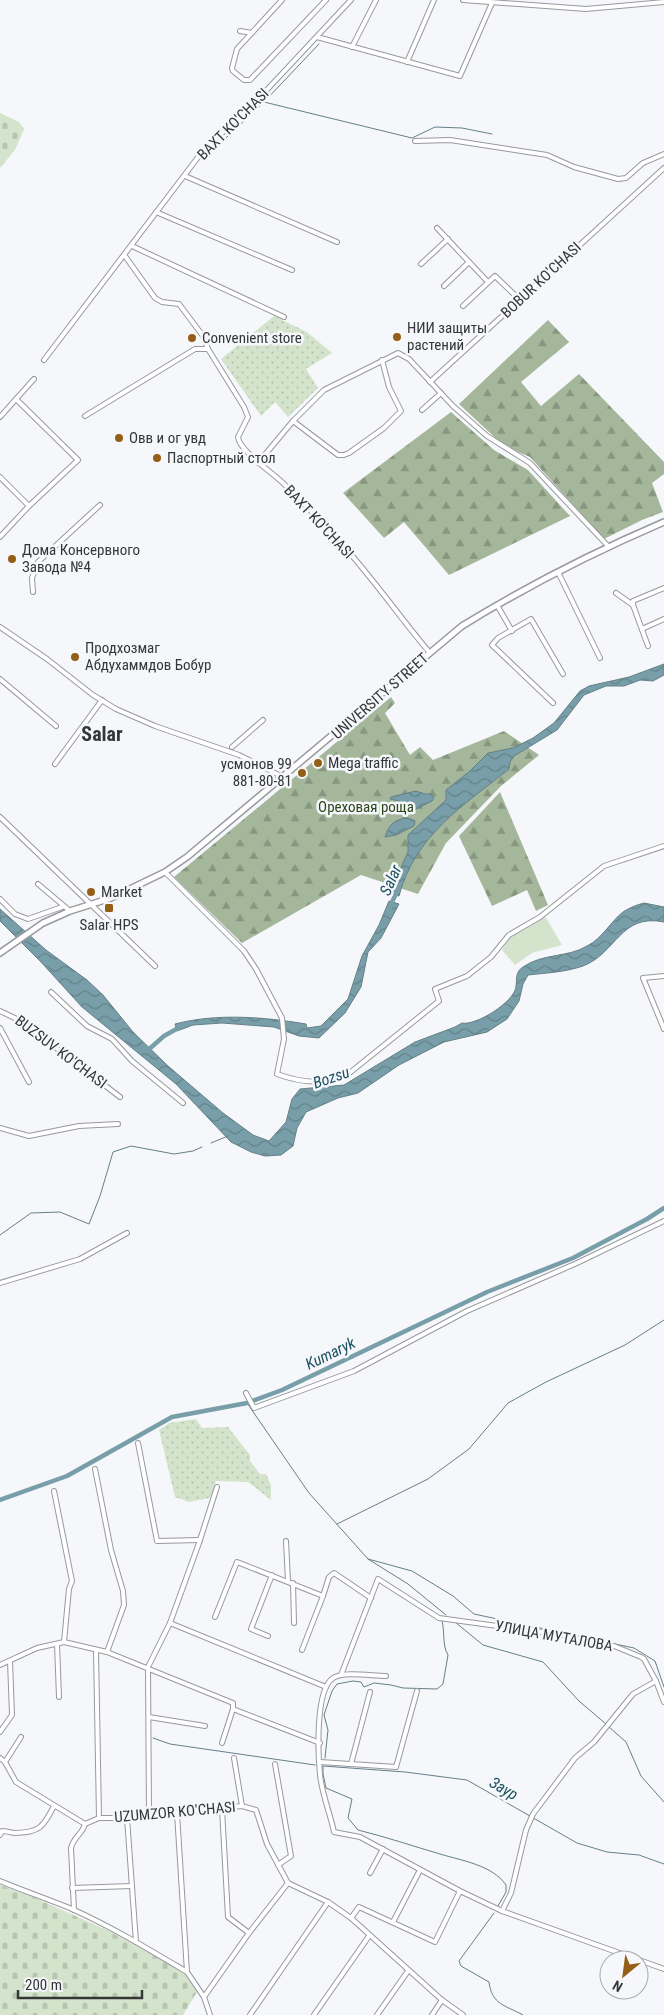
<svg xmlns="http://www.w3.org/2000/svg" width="664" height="2015" font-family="'Roboto Condensed',sans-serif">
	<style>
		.grass { fill: url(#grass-dots) }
		.forest { fill: url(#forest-firs) }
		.cemetery { fill: url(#cemetery-stones) }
		.garden { fill: #d4e4cc }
		.water { fill: url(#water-waves); stroke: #648087 }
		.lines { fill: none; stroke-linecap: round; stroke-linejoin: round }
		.stream { stroke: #648087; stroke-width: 1 }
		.canal { stroke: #789fa9; stroke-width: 4.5 }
		.street-casing { stroke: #98999d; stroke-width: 6 }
		.secondary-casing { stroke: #98999d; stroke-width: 8 }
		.street { stroke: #fff; stroke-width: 4 }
		.secondary { stroke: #fff; stroke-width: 5 }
		.poi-dot { fill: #955e17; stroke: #f6f7fb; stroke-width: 2 }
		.labels { text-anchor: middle; stroke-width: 5; stroke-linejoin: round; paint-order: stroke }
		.street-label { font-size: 15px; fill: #353637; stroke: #f6f7fb }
		.poi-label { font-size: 15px; fill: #353637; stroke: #f6f7fb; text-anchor: start }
		.park-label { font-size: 15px; fill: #2a451b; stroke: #f6f7fb }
		.water-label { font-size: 16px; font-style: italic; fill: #1b525f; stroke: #f6f7fb }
		.district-label { font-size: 20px; font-weight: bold; fill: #353637; stroke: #f6f7fb }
	</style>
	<defs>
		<pattern id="grass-dots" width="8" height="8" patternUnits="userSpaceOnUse" patternTransform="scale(1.25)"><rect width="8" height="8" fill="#d4e4cc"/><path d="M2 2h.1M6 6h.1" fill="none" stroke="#b7c4b0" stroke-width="1.8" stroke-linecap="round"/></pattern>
		<pattern id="forest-firs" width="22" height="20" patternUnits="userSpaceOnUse" patternTransform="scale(1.25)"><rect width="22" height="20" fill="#a4b79b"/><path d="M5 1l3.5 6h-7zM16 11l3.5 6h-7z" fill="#86967f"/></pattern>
		<pattern id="cemetery-stones" width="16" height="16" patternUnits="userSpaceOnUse" patternTransform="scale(1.25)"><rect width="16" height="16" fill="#d4e4cc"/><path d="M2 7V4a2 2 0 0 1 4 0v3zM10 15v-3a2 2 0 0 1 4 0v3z" fill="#b7c4b0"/></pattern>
		<pattern id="water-waves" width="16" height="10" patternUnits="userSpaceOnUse" patternTransform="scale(1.25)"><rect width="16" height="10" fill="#789fa9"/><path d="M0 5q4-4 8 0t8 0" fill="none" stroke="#63828a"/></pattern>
	</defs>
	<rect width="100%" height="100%" fill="#f6f7fb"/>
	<g class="grass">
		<path d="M 274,316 L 307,332 L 332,353 L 306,369 L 318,388 L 288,417 L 275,402 L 261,416 L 221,359 Z"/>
		<path d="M 196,1419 L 202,1428 L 228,1427 L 250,1455 L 250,1461 L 260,1474 L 266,1474 L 271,1485 L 271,1500 L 248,1482 L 216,1481 L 210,1498 L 189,1502 L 175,1497 L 159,1430 L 169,1423 Z"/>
	</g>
	<g class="forest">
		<path d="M 548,320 L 569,342 L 521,382 L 541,406 L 579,374 L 664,462 L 664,474 L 652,483 L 663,512 L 642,520 L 604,539 L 530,457 L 504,446 L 459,404 Z"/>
		<path d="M 451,412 L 494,450 L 528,470 L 570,516 L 449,575 L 404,522 L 384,538 L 343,493 Z"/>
		<path d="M 391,697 L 395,703 L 385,713 L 410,755 L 420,747 L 433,760 L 504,731 L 539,755 L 501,786 L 446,843 L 418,894 L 361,875 L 242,943 L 174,877 Z"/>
		<path d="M 500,792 L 548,905 L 536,911 L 527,890 L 492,906 L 459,836 Z"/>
	</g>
	<g class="cemetery">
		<path d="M 0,113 L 19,122 L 24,129 L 15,150 L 0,168 Z"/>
		<path d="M 0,1885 L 31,1896 L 107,1930 L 183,1972 L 197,1992 L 183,2015 L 0,2015 Z"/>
	</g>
	<path class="garden" d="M 545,916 L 562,945 L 532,953 L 515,965 L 502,950 L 510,936 Z"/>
	<g class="water">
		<path d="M 664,664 L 664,675 L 653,681 L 640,680 L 624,686 L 606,686 L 584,695 L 557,730 L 514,756 L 510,762 L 509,769 C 463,806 415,835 399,896 L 392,894 L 393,885 L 408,852 L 408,835 L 446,800 L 446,790 L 470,771 L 488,753 L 513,748 L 533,738 L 554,723 L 580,691 L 589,686 L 629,677 Z"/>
		<path d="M 416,791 L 425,794 L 431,794 L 434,798 L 432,801 L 408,813 L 404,813 L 399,801 L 390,799 L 391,797 Z"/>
		<path d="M 408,818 L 415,821 L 414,826 L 396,835 L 385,837 C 389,824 395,819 408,818 Z"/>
		<path d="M 389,901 L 399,904 L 381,938 L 368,952 L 361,987 L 345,1013 L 319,1038 L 299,1036 L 274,1027 L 222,1023 L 193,1025 L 177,1031 L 175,1024 C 217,1013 264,1017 306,1024 L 307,1028 L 321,1026 L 348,999 L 362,956 L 379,925 Z"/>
		<path d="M 644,903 L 664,907 L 664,922 C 620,913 617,953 583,966 C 566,972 546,973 528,975 L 523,984 L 519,1001 L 507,1019 L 487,1032 L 444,1042 L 399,1065 L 358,1093 L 338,1098 L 306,1112 L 297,1128 L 293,1146 L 281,1155 L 265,1156 L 251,1152 L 231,1142 L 176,1084 L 82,1007 L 41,962 L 0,921 L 0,909 L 46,950 L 87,980 L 103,995 L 133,1032 L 168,1066 L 223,1113 L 253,1135 L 269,1141 L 286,1122 L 292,1099 L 300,1089 L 344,1085 L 415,1042 L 455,1027 L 462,1023 C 476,1026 514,1002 516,987 C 517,979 515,972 523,967 C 543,953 567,958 587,946 C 603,938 610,922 623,912 C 629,908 636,905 644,903 Z"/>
	</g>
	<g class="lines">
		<g class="stream">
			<path d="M 264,102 L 412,138 L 435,127 L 462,128 L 492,134"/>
			<path d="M 209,154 L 264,102 L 319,44"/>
			<path d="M 211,1143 L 228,1136"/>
			<path d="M 0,1235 L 31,1213 L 60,1212 L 89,1224 L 100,1196 L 113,1152 L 131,1146 L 174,1154 L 193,1151 L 202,1147"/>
			<path d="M 247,1403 L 309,1493 L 368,1559 L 408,1584 L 446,1615"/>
			<path d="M 337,1524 L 428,1479 L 469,1449 L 508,1403 L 546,1382 L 625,1345 L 664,1320"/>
			<path d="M 368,1559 L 412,1571 L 453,1596 L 474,1614 L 634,1648 L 655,1661 L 664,1687"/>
			<path d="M 455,1622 L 483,1645 L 543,1662 L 579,1701 L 606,1724"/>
			<path d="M 609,1727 L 626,1742 L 641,1776 L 664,1802"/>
			<path d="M 153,1738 L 170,1744 L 315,1765"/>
			<path d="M 325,1758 L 328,1730 L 324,1715 L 332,1691 L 337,1684 L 353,1681 L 361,1682 L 364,1687 L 374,1683 L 391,1685 L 403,1688 L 437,1689 L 443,1684 L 448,1655 C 442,1645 445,1632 442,1621"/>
			<path d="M 498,1906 L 506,1892 L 506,1885 C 492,1865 463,1861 440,1854 C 413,1846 386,1837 358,1830 L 348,1818 L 352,1799 L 326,1788 L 323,1774 L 323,1766 L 405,1772 L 467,1780 L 577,1843 L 607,1852 L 639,1855 L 664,1864"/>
			<path d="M 494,1913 L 459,1961 L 461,1966 L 489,1982 C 492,2005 505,2005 523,2015"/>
		</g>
		<g class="canal">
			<path d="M 390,906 L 398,890"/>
			<path d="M 147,1051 L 164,1036 L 180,1027"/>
			<path d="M 0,1500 L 67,1476 L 172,1417 L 247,1403 L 282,1390 L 487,1292 L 573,1258 L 647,1219 L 664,1208"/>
		</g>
		<g class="street-casing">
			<g id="street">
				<path d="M 282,0 L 237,49 L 232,68 L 233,71 L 244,80 L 250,80 L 326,0"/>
				<path d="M 463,0 L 586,9 L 664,2"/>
				<path d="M 240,31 L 252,33"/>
				<path d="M 317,37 L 460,76 L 492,3"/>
				<path d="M 352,47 L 376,0"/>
				<path d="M 407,62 L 434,0"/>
				<path d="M 415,141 L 450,140 L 547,155 L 574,167 L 618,179 L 626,178 L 643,163 L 664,154"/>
				<path d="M 185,176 L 337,242"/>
				<path d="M 156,212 L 292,270"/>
				<path d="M 437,228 L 488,282"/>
				<path d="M 132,246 L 284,317"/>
				<path d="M 125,256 L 155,298 L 162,302 L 179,304 L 203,336 L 208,349 L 244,407 L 248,417 L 238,437 C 239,451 275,474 285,485 C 307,507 329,528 348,551 C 377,584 402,620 430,653"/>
				<path d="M 421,264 L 448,239"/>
				<path d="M 444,286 L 469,262"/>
				<path d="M 463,306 L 495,276 L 520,300"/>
				<path d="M 44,360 L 202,152 L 262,95 L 351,0"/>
				<path d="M 430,382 L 664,168"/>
				<path d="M 422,410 L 441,393"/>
				<path d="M 85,416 L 195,349 L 208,349"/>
				<path d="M 0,417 L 34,379"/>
				<path d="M 293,421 L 338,455 L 344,455 L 349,453 L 384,428 L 401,411 L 389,387 L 382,360"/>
				<path d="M 258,463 L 293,421 L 324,390 L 398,353 L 409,359 L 453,406 L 487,436 L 530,463 L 608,546"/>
				<path d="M 0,477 L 29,506"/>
				<path d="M 0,537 L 29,506 L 78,460 L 16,399"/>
				<path d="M 558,572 L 600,658"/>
				<path d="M 33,592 L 32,578 L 38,562 L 100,505"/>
				<path d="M 616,593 L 633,605"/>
				<path d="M 497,605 L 512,631"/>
				<path d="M 0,627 L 47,659 L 93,695 L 116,709 L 155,726 L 239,755 L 283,777"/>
				<path d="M 642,629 L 664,619"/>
				<path d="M 648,646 L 633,605 L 633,601 L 664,588"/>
				<path d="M 0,679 L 56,726"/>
				<path d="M 553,703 L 492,645 L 498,638 L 531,619 L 563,674"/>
				<path d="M 232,747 L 263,720"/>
				<path d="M 55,764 L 102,700"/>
				<path d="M 0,817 L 155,966"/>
				<path d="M 165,872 L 244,951 L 256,969 L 282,1018 L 284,1039 L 277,1074 C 302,1083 323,1085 347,1075 L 439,1001 L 435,989 L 467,976 L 491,957 L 509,935 L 540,917 L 604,866 L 664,846"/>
				<path d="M 38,884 L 70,911"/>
				<path d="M 0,899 L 15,914 L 28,919 L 62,907"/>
				<path d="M 664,976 L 643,978 L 664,1029"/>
				<path d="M 51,992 L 87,1026 L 112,1039 L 132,1061 L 183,1103"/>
				<path d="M 0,1011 L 21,1021 L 120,1097"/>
				<path d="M 0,1028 L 29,1082"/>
				<path d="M 0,1128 L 29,1136 L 79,1126 L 118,1124"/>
				<path d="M 0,1283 L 80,1259 L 127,1233"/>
				<path d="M 246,1393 L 254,1408 L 354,1371 L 467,1311 L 577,1263 L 664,1221"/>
				<path d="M 138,1443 L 157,1541 L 200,1540"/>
				<path d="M 95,1469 L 111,1550 L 123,1591 L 124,1605 L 107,1652"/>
				<path d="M 54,1491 L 72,1581 L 69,1589 L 64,1642"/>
				<path d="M 286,1541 L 288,1581"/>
				<path d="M 293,1583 L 294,1623"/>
				<path d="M 215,1617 L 237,1562 L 323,1596 L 329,1577 L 334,1573 L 371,1598"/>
				<path d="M 170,1623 L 326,1687"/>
				<path d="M 268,1636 L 251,1629 L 272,1575"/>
				<path d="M 57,1644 L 59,1697"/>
				<path d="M 96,1650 L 99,1818"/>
				<path d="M 302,1650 L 323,1596"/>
				<path d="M 0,1665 L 37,1648 L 64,1642 L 107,1652 L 233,1703 L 233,1709"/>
				<path d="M 341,1675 L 378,1579 L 439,1618 L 564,1635 L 578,1641 L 614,1646 L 641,1657 L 644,1659 L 656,1681 L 664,1702"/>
				<path d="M 386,1676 C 372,1676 344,1671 333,1678 C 315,1690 318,1755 320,1775 C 322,1794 330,1813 334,1832 L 360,1837 L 460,1891 L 502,1911 L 639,1960"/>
				<path d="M 149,1717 L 205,1726"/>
				<path d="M 0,1732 L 12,1715 L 10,1661"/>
				<path d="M 222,1743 L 233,1709 L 320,1743"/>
				<path d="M 0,1758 L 5,1762 L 16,1782 L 85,1824 L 99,1818 L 127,1818 L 242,1806 L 256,1810 L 267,1844 L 288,1883 L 328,1902 L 351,1918 L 442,2000 L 463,2015"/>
				<path d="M 234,1758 L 242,1806"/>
				<path d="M 5,1762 L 21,1737"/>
				<path d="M 320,1762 L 396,1767 L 417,1691"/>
				<path d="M 275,1764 L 291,1856 L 278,1865"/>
				<path d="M 351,1764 L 370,1692"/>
				<path d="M 222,1809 L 228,1917 L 249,1933"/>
				<path d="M 177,1813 L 187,1972 L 204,1997 L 210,2015"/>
				<path d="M 149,1815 L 148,1667 L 170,1623 L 199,1543 L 217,1487"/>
				<path d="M 127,1818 L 136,1942"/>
				<path d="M 0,1835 L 2,1831 C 7,1831 10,1832 14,1833 C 40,1833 43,1827 54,1806"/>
				<path d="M 370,1873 L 383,1849"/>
				<path d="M 0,1881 C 24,1891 48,1899 72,1909 C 112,1927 150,1950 187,1972"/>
				<path d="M 72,1888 L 132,1886"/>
				<path d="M 74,1910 L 71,1848 C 74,1836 82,1835 85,1824"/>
				<path d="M 502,1911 L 511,1893 L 526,1830 L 533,1814 L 575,1758 L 594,1742 L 633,1694 L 656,1681"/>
				<path d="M 351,1918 L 359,1907 L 435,1942 L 460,1891"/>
				<path d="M 393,1922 L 420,1870"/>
				<path d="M 639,1960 L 664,1969"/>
				<path d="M 204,1997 L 249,1933 L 288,1883"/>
				<path d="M 250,2015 L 328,1902"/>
				<path d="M 314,2015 L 369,1936"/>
				<path d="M 377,2015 L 408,1971"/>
				<path d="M 432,2015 L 442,2000"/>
			</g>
		</g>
		<g class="secondary-casing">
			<path id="secondary" d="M 0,953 L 43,923 L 70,911 L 111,898 L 165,872 L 187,857 L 462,626 C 527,586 594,552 664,522"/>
		</g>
		<use href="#street" class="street"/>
		<use href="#secondary" class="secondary"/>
	</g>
	<g class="poi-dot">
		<circle cx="397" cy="337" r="5"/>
		<circle cx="192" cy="338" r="5"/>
		<circle cx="119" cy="438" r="5"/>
		<circle cx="157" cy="458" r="5"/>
		<circle cx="12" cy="559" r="5"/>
		<circle cx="75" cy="657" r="5"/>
		<circle cx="318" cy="763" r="5"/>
		<circle cx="302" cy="773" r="5"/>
		<circle cx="91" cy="892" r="5"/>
		<rect x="104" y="903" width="10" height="10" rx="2.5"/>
	</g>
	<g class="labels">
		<g class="street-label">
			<text transform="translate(233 124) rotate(-45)" y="5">BAXT KO'CHASI</text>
			<text transform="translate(541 280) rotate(-43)" y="5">BOBUR KO'CHASI</text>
			<text transform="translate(319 522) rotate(47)" y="5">BAXT KO'CHASI</text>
			<text transform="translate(380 696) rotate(-41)" y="5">UNIVERSITY STREET</text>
			<text transform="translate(61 1052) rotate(37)" y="5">BUZSUV KO'CHASI</text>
			<text transform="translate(554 1636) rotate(10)" y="5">УЛИЦА МУТАЛОВА</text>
			<text transform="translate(175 1812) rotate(-5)" y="5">UZUMZOR KO'CHASI</text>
		</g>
		<g class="poi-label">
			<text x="407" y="333">НИИ защиты<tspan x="407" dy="17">растений</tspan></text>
			<text x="202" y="343">Convenient store</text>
			<text x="129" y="443">Овв и ог увд</text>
			<text x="167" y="463">Паспортный стол</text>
			<text x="22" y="555">Дома Консервного<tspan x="22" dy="17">Завода №4</tspan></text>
			<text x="85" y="653">Продхозмаг<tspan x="85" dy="17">Абдухаммдов Бобур</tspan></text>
			<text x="328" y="768">Mega traffic</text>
			<text x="292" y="769" text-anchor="end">усмонов 99<tspan x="292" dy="17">881-80-81</tspan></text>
			<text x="101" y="897">Market</text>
			<text x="109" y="930" text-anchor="middle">Salar HPS</text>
		</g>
		<g class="park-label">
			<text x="366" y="812">Ореховая роща</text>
		</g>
		<g class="water-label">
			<text transform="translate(390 880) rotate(-66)" y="6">Salar</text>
			<text transform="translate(331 1077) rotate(-19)" y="6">Bozsu</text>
			<text transform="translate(330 1353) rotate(-26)" y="6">Kumaryk</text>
			<text transform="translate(504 1788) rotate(30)" y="6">Заур</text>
		</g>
		<g class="district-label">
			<text x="102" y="741">Salar</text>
		</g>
	</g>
	<g transform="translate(624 1975) rotate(209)"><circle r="24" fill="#f6f7fb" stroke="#a9aaad"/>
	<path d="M0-4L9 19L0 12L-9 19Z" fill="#955e17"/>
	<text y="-8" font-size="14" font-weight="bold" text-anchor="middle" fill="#353637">N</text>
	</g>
	<path d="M18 1990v8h124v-8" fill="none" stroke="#353637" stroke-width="2.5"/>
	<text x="25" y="1990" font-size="15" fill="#353637" stroke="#f6f7fb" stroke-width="4" paint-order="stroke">200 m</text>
</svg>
